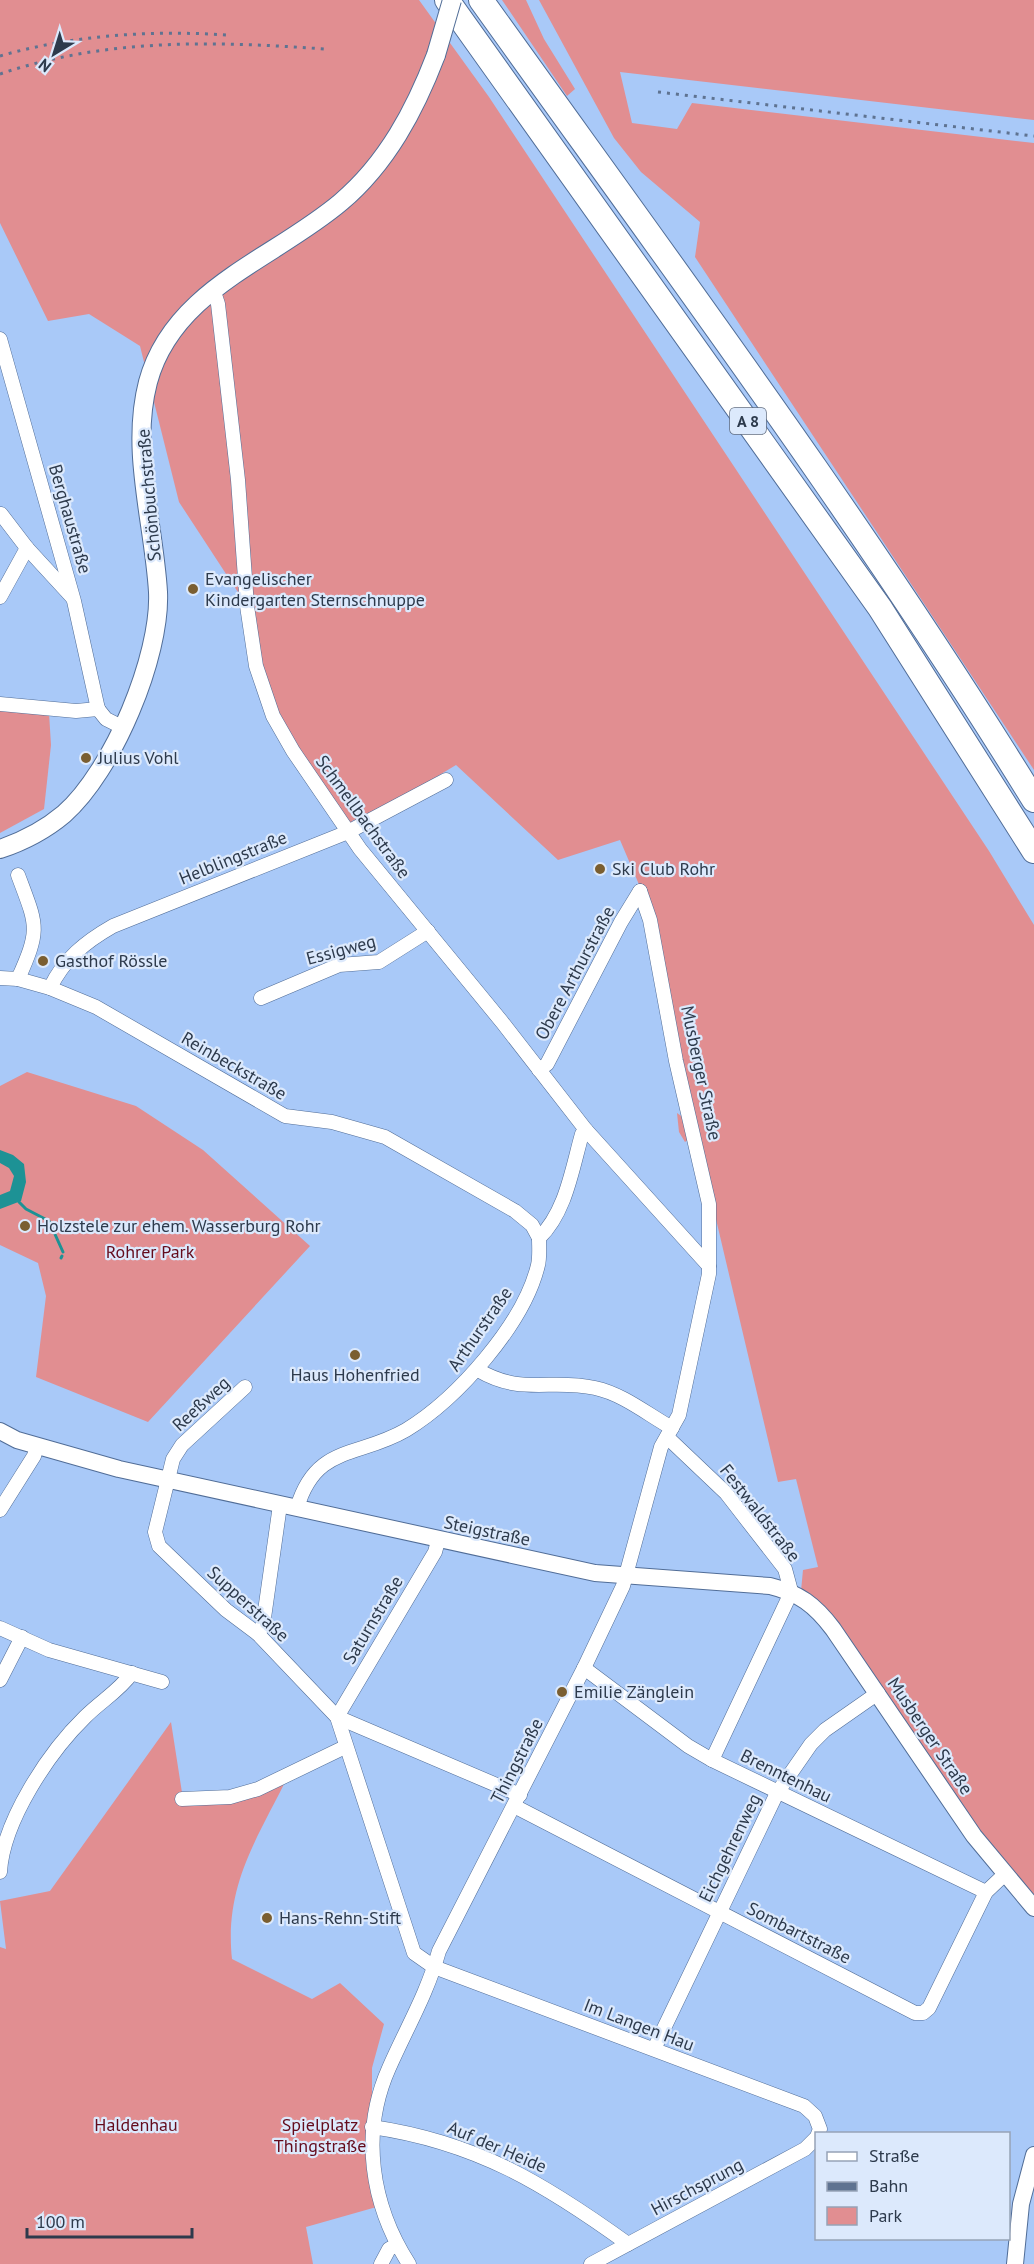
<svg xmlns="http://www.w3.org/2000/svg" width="1034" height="2264" font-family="'PT Sans',sans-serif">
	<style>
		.green { fill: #e18e91 }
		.water { fill: #1d9295 }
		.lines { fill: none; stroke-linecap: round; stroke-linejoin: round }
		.stream { stroke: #1d9295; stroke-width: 3 }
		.minor-casing { stroke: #516d97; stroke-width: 15 }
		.tertiary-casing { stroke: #516d97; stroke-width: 18 }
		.secondary-casing { stroke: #516d97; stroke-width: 20 }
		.motorway-casing { stroke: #516d97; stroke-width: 26 }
		.minor { stroke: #fff; stroke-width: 14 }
		.tertiary { stroke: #fff; stroke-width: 16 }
		.secondary { stroke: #fff; stroke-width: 18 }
		.motorway { stroke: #fff; stroke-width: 24 }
		.rail { stroke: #5f7391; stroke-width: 3; stroke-dasharray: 3 6; stroke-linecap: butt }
		.secondary-bridge-casing { stroke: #516d97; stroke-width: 20; stroke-linecap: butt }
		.secondary-bridge { stroke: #fff; stroke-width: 18 }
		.poi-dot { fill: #7a5e31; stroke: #dce9fc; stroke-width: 2 }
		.labels { text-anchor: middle; stroke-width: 4.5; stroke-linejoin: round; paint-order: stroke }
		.shield { fill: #dce9fc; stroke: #626e81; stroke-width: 1.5 }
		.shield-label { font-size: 16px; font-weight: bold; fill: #2d3a4c }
		.street-label { font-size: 18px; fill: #2d3a4c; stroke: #dce9fc }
		.poi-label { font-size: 18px; fill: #2d3a4c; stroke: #dce9fc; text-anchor: start }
		.park-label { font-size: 18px; fill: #640b1c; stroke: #dce9fc }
	</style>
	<rect width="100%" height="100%" fill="#a9c9f8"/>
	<g class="green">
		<path d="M 0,0 L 419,0 L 489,97 L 989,851 L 1034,925 L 1034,1898 L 1007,1871 L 801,1591 L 803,1570 L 818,1567 L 796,1479 L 778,1482 L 715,1215 L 652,915 L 620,840 L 558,860 L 456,765 L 403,797 L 352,821 L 348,832 L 273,716 L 247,606 L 179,502 L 140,346 L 89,314 L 48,321 L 0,223 Z"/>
		<path d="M 502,0 L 526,0 L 544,39 L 575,89 L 567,96 Z"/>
		<path d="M 539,0 L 1034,0 L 1034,120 L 620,72 L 632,123 L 677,129 L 692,103 L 1034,143 L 1034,770 L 695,257 L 700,222 L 641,172 L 614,138 Z"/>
		<path d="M 0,709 L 49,713 L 51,745 L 44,809 L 0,833 Z"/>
		<path d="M 27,1072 L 136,1106 L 203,1150 L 310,1246 L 148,1422 L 36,1377 L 46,1296 L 38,1263 L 0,1245 L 0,1086 Z"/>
		<path d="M 677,1113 L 684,1118 L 689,1139 L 685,1142 L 679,1132 Z"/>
		<path d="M 171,1722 L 183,1799 L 230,1797 L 289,1774 C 258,1838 224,1884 232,1959 L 312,1999 L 340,1983 L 384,2024 L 372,2068 L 372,2159 L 380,2206 L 306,2227 L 313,2264 L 0,2264 L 0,1947 L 6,1949 L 0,1901 L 50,1891 Z"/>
	</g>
	<path class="water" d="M 0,1150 L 13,1155 L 24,1164 L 26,1182 L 21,1201 L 0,1209 L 0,1195 L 10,1191 L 14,1176 L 9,1168 L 0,1163 Z"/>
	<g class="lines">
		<g class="stream">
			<path d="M 19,1202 L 26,1209 L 49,1221 L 63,1252"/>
			<path d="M 61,1258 L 62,1256"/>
		</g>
		<g class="minor-casing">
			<g id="minor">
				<path d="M 213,289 L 218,304 L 238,480 L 247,606 L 256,666 L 273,716 L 293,751 L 360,849 L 502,1022 L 586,1130 L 709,1266"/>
				<path d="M 0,339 L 74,601 L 98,709"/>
				<path d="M 1,514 L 27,548 L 72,597"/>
				<path d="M 0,597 L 27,548"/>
				<path d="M 0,704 L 76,711 L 98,709"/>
				<path d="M 98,709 L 106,719 L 122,727"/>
				<path d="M 0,978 L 18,979 L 50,988 L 96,1007 L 285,1116 L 332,1122 L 385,1137 L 515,1211 L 532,1225 L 539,1238"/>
				<path d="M 18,979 C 41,928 37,926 18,875"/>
				<path d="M 50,988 C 64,959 85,942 113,926 L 348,832 L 446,780"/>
				<path d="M 261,998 L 339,965 L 379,962 L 428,931"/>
				<path d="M 539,1070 L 547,1064 L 621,922 L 640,891"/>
				<path d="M 478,1370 C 522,1396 550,1378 595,1388 C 623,1394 647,1414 672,1428"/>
				<path d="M 245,1387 L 182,1445 L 173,1459 L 155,1532 L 159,1546 L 226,1610 L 258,1634 L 337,1717 L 414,1953 L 434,1967 L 804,2106 L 815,2116 L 820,2129 L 818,2134"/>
				<path d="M 667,1437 L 726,1493 L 785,1569 L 791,1591 L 788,1599 L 712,1760"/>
				<path d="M 297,1508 C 316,1444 358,1458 406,1430 C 457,1399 524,1324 538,1265 C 540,1257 539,1247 539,1238 C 566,1212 572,1169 582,1134 L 586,1130"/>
				<path d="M 0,1510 L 34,1456 L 37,1446"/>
				<path d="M 438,1541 L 435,1552 L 337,1717 L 520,1795"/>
				<path d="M 0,1628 L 49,1650 L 162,1682"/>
				<path d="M 258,1634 L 263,1625 L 280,1505"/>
				<path d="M 584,1668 L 688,1746 L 712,1760 L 986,1892"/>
				<path d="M 0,1680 L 22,1637"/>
				<path d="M 182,1799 L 230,1797 L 258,1789 L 345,1747"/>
				<path d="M 514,1806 L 915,2013 L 923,2013 L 929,2008 L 986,1892 L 1005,1874"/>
				<path d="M 0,1872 C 3,1821 49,1752 85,1717 C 101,1701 119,1691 132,1673"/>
				<path d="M 654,2049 L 777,1793 L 811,1744 L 825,1730 L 878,1693"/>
				<path d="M 372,2127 C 476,2142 545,2184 628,2244"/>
				<path d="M 381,2264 L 389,2249 L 397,2245"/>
				<path d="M 409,2264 C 371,2205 360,2133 389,2068 C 407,2027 427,1994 439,1951 L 584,1668 L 623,1586 L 661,1447 L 679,1415 L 709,1274 L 709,1204 L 676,1061 L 650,920 L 640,891"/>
				<path d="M 591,2264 L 805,2149 L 816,2138"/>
			</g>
		</g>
		<g class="tertiary-casing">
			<g id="tertiary">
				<path d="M 0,1431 L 17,1440 L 119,1469 L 595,1573 L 770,1586 C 799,1593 815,1605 833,1629 L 974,1836 L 1034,1908"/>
				<path d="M 1015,2264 L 1021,2204 L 1034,2155"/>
			</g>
		</g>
		<g class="secondary-casing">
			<path id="secondary" d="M 0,849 C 24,841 45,830 64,814 C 113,771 161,656 158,592 C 154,523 130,451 148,382 C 173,289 274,259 341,202 C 387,163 415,110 436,55"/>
		</g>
		<g class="motorway-casing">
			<g id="motorway">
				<path d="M 447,0 L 880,608 L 1034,851"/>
				<path d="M 481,0 C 670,264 864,524 1034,800"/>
			</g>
		</g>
		<use href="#minor" class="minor"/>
		<use href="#tertiary" class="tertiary"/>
		<use href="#secondary" class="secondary"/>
		<use href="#motorway" class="motorway"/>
		<g class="rail">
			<path d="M 0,56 C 73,35 151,30 227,35"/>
			<path d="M 0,74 C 106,38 215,41 324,49"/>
			<path d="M 658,92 L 1034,136"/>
		</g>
		<g class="secondary-bridge-casing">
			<path id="secondary-bridge" d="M 436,55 L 452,0"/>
		</g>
		<use href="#secondary-bridge" class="secondary-bridge"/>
	</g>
	<g class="poi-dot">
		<circle cx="193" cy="589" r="6"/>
		<circle cx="86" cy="758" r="6"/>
		<circle cx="600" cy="869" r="6"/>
		<circle cx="43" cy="961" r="6"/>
		<circle cx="25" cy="1226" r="6"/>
		<circle cx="355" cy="1355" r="6"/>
		<circle cx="562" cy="1692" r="6"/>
		<circle cx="267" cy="1918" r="6"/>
	</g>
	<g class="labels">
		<rect class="shield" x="730" y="408" width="36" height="26" rx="4.5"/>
		<g class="shield-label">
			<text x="748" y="427">A 8</text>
		</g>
		<g class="street-label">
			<text transform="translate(149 495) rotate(-95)" y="6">Schönbuchstraße</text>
			<text transform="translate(70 519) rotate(74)" y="6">Berghaustraße</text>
			<text transform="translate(363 817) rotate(54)" y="6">Schmellbachstraße</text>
			<text transform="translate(233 858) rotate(-22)" y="6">Helblingstraße</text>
			<text transform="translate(341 950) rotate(-15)" y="6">Essigweg</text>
			<text transform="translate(575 973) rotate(-62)" y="6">Obere Arthurstraße</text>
			<text transform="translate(234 1066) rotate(30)" y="6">Reinbeckstraße</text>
			<text transform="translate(701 1073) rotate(78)" y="6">Musberger Straße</text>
			<text transform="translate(480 1329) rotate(-55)" y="6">Arthurstraße</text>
			<text transform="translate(201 1404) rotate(-43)" y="6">Reeßweg</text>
			<text transform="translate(760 1513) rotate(52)" y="6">Festwaldstraße</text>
			<text transform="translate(487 1531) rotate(12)" y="6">Steigstraße</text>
			<text transform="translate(248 1604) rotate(42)" y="6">Supperstraße</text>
			<text transform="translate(373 1620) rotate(-59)" y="6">Saturnstraße</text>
			<text transform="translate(930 1736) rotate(56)" y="6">Musberger Straße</text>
			<text transform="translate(517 1761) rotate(-63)" y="6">Thingstraße</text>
			<text transform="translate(786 1776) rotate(26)" y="6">Brenntenhau</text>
			<text transform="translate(730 1848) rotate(-64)" y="6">Eichgehrenweg</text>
			<text transform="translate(799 1933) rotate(27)" y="6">Sombartstraße</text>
			<text transform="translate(639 2025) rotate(21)" y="6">Im Langen Hau</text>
			<text transform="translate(497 2147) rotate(23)" y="6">Auf der Heide</text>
			<text transform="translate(697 2187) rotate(-28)" y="6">Hirschsprung</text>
		</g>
		<g class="poi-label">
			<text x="205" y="585">Evangelischer<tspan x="205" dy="21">Kindergarten Sternschnuppe</tspan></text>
			<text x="98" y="764">Julius Vohl</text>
			<text x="612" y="875">Ski Club Rohr</text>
			<text x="55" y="967">Gasthof Rössle</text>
			<text x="37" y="1232">Holzstele zur ehem. Wasserburg Rohr</text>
			<text x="355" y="1381" text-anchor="middle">Haus Hohenfried</text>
			<text x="574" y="1698">Emilie Zänglein</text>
			<text x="279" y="1924">Hans-Rehn-Stift</text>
		</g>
		<g class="park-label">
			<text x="150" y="1258">Rohrer Park</text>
			<text x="136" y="2131">Haldenhau</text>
			<text x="320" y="2131">Spielplatz<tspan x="320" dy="21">Thingstraße</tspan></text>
		</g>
	</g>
	<rect x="815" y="2132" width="195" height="108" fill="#dce9fc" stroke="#96a3b6" stroke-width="1.5"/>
	<rect x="827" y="2152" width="30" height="9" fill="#ffffff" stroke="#96a3b6" stroke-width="1.5"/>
	<text x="869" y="2162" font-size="18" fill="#2d3a4c">Straße</text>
	<rect x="827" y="2182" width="30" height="9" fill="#5f7391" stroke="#96a3b6" stroke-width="1.5"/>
	<text x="869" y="2192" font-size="18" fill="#2d3a4c">Bahn</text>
	<rect x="827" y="2207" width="30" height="18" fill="#e18e91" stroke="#96a3b6" stroke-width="1.5"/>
	<text x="869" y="2222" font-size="18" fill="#2d3a4c">Park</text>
	<g transform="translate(54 54) rotate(218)" stroke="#dce9fc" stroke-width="4.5" paint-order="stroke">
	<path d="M0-4.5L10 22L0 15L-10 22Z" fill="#2d3a4c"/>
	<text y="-9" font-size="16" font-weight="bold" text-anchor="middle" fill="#2d3a4c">N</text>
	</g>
	<path d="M27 2228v9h165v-9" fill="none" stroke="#2d3a4c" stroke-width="3"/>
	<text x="36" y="2228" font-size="18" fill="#2d3a4c" stroke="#dce9fc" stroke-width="4.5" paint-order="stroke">100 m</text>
</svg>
